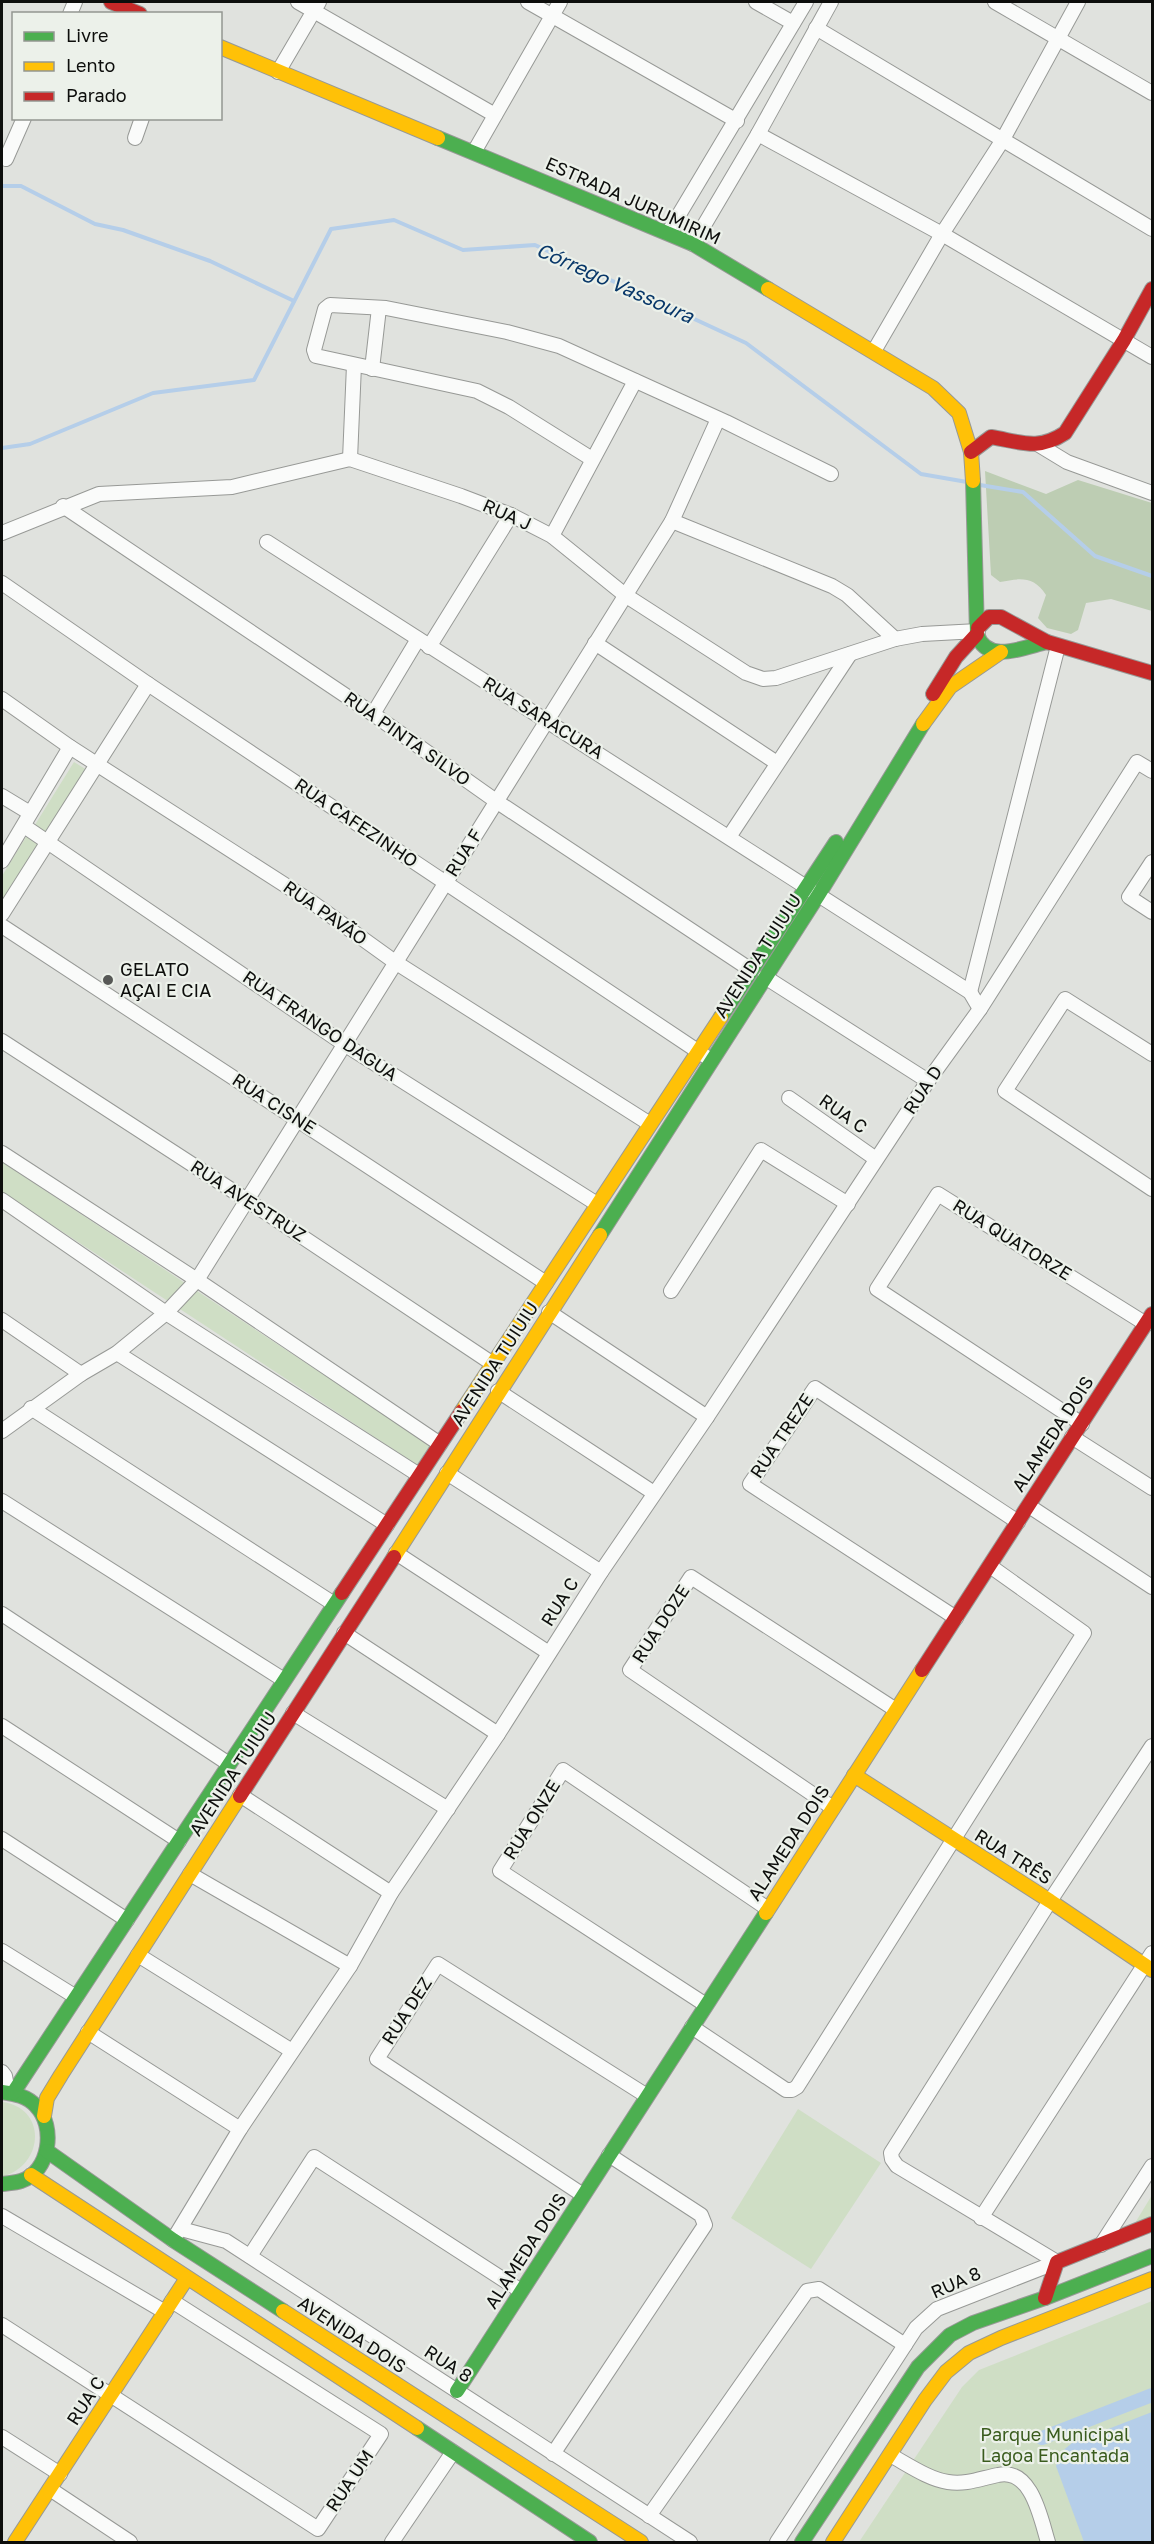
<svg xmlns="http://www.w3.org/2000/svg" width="1154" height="2544" font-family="'Golos Text',sans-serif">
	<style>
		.green { fill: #cfdec5 }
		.forest { fill: #bdcdb3 }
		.water { fill: #b5cee9 }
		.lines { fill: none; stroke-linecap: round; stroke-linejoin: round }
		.stream { stroke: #b5cee9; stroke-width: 4 }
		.canal { stroke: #b5cee9; stroke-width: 14 }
		.street-casing { stroke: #979996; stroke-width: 16 }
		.fast-casing { stroke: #979996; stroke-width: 16 }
		.slow-casing { stroke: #979996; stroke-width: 16 }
		.jam-casing { stroke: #979996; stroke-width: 16 }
		.street { stroke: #fafbfa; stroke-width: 14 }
		.fast { stroke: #4caf50; stroke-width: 14 }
		.slow { stroke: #ffc107; stroke-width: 14 }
		.jam { stroke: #c62828; stroke-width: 14 }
		.poi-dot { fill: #575856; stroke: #ecf1ea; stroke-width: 2 }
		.labels { text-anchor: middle; stroke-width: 4.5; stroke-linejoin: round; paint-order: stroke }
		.street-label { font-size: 18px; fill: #0d0e0c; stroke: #ecf1ea }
		.poi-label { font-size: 18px; fill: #0d0e0c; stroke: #ecf1ea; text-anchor: start }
		.park-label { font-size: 18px; fill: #3a5c1e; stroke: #ecf1ea }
		.water-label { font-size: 20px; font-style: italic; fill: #083769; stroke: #ecf1ea }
	</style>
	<rect width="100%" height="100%" fill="#e0e2de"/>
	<g class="green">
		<path d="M 74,762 L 87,770 L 46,836 L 33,828 Z"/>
		<path d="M 29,832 L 42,840 L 2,903 L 2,876 Z"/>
		<path d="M 2,1162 L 430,1445 L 417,1465 L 2,1192 Z"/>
		<path d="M 2,2102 C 46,2107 46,2164 2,2177 Z"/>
		<path d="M 798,2109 L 881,2163 L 811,2269 L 731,2218 Z"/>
		<path d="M 1152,2195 L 1152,2220 L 1132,2228 Z"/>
		<path d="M 1152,2301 L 1152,2542 L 859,2542 L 962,2387 L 979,2370 Z"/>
	</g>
	<path class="forest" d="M 985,471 L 1046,494 L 1078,480 L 1152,503 L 1152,611 L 1111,599 L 1086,603 L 1078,630 L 1071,634 L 1047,628 L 1038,618 L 1046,595 C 1034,576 1020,578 1000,582 L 991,575 Z"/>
	<path class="water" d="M 1152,2412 L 1152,2542 L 1084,2542 L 1056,2466 L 1060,2453 L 1072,2443 Z"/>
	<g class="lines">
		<g class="stream">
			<path d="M 2,186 L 21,186 L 95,224 L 123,230 L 210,261 L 294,301"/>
			<path d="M 2,448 L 30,444 L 153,393 L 254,380 L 331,229 L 394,220 L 463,250 L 535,245 L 746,343 L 921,474 L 967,482"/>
			<path d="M 980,485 L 1023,492 L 1095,556 L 1152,576"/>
		</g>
		<path class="canal" d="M 1042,2438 L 1152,2395"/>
		<g class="street-casing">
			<g id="street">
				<path d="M 298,2 L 495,115"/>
				<path d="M 528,2 L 737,121"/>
				<path d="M 756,2 L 793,23"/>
				<path d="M 995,2 L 1152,93"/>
				<path d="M 70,14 L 75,2"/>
				<path d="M 816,28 L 1152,229"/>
				<path d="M 278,72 L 319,2"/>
				<path d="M 758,134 L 942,234 L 1152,357"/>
				<path d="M 135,138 L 142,118"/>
				<path d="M 474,152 L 560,2"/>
				<path d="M 6,159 L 24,118"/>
				<path d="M 668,233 L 806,2"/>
				<path d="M 693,244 L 758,134 L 831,2"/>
				<path d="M 874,351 L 942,234 L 1002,141 L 1078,2"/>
				<path d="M 372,369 L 379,308"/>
				<path d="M 1039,445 L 1067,462 L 1152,493"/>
				<path d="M 350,459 L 354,365"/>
				<path d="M 592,459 L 509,407 L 477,391 L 316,356 L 314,350 L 325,309 L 330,305 L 386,308 L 507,332 L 559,346 L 726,422 L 831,474"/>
				<path d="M 63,506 L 373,714 L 496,801 L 751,970"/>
				<path d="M 672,521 L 832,586 L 847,595 L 895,639"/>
				<path d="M 2,533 L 99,494 L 232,487 L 350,459 L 461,496 L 511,515 L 552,536 L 625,595 L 746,673 L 763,679 L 776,678 L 895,639 L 922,634 L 978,631"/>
				<path d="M 552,536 L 635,381"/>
				<path d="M 267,542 L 970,992 L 980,1009"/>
				<path d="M 2,583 L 148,684 L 705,1056"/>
				<path d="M 595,643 L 777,763"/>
				<path d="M 429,647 L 511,515"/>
				<path d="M 2,699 L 70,747 L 313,903 L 395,962 L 650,1124"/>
				<path d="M 373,714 L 418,639"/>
				<path d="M 2,796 L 30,813"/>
				<path d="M 24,826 L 344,1044 L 597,1204"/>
				<path d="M 729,837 L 850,654"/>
				<path d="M 2,861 L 70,747"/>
				<path d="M 1152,862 L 1129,897 L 1152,912"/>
				<path d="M 2,914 L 148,684"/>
				<path d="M 2,926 L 546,1283"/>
				<path d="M 765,977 L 928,1081"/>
				<path d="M 970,992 L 1058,646"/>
				<path d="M 2,1041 L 247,1200 L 493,1364"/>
				<path d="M 1152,1054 L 1065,999 L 1005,1091 L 1152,1189"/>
				<path d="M 789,1098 L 876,1159"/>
				<path d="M 2,1153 L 197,1280 L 440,1444"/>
				<path d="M 2,1200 L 166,1313 L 419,1475"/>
				<path d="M 671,1291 L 761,1150 L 848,1204"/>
				<path d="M 549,1312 L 707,1417"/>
				<path d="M 2,1320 L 81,1374"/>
				<path d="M 117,1353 L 387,1525"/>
				<path d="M 498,1391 L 654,1493"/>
				<path d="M 31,1408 L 334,1604"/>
				<path d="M 1082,1424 L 877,1289 L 938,1194 L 1146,1324"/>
				<path d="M 2,1431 L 81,1374 L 117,1353 L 166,1313 L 197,1280 L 672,521 L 718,419"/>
				<path d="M 1072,1437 L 1152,1488"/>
				<path d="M 447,1473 L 601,1572"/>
				<path d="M 2,1501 L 284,1680"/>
				<path d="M 1029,1506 L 1152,1587"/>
				<path d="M 396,1553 L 549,1653"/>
				<path d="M 2,1614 L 229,1764"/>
				<path d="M 956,1618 L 750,1484 L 815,1388 L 1018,1522"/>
				<path d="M 344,1633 L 498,1734"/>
				<path d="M 293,1713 L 448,1809"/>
				<path d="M 2,1726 L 179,1841"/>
				<path d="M 240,1795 L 391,1893"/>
				<path d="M 833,1808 L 630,1670 L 691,1577 L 896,1710"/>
				<path d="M 2,1839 L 127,1920"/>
				<path d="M 190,1874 L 350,1966"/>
				<path d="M 2,1951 L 76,1997"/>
				<path d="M 138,1955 L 292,2051"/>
				<path d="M 706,2005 L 500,1871 L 563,1770 L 768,1909"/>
				<path d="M 692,2027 L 786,2090 L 792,2090 L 797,2087 L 1084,1633 L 990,1566"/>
				<path d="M 88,2032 L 240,2129"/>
				<path d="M 2,2072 L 5,2076 L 8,2092"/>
				<path d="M 583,2195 L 377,2059 L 438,1964 L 647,2096"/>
				<path d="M 2,2216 L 165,2312"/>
				<path d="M 981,2218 L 1152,1953"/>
				<path d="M 181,2229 L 226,2241 L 690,2542"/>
				<path d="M 173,2240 L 240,2129 L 350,1966 L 391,1893 L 498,1734 L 601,1572 L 707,1417 L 928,1081 L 980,1009 L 1137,762 L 1152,771"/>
				<path d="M 1101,2245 L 1152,2166"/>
				<path d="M 250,2256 L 314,2157 L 521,2291"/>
				<path d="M 1057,2262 L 897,2166 L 892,2159 L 891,2153 L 1050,1901 L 1152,1746"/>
				<path d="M 2,2325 L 318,2529 L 381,2434 L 172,2301"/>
				<path d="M 2,2437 L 60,2474"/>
				<path d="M 553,2454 L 705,2225 L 701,2215 L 609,2155"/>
				<path d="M 890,2455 C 907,2464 928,2479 948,2482 C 966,2485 982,2478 998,2475 C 1032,2467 1041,2520 1048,2542"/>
				<path d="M 50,2489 L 130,2542"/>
				<path d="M 649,2516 L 807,2291 L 819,2289 L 905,2345"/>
				<path d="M 392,2542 L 453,2452"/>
				<path d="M 777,2542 L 916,2328 L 937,2309 L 1057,2262"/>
			</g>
		</g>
		<g class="fast-casing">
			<g id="fast">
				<path d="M 438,138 L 693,244 L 768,289"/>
				<path d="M 973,481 L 977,634 C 986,665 1025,647 1047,642"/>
				<path d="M 721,1017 L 836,842"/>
				<path d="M 600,1235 L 819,894 L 923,724"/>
				<path d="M 2,2092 C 15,2094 27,2096 36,2106 C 56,2126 50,2172 21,2181 C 15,2183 8,2183 2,2184"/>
				<path d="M 13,2093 L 342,1593"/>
				<path d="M 47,2151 L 173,2240 L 283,2311"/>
				<path d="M 457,2391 L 766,1913"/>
				<path d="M 417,2428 L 590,2542"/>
				<path d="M 802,2542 L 918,2367 L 950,2335 L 973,2323 L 1045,2298 L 1152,2256"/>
			</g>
		</g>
		<g class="slow-casing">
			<g id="slow">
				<path d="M 220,47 L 438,138"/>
				<path d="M 768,289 L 933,388 L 959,413 L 971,452 L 973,481"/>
				<path d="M 923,724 L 950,687 L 1001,652"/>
				<path d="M 462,1411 L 721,1017"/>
				<path d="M 394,1557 L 600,1235"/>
				<path d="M 854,1775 L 1050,1901 L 1152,1970"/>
				<path d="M 766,1913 L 922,1670"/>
				<path d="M 44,2116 L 47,2098 L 61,2075 L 240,1796"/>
				<path d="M 31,2175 L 417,2428"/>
				<path d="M 283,2311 L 641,2542"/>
				<path d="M 15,2542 L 187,2278"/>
				<path d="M 833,2542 L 925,2400 L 946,2372 L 969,2353 L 1001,2338 L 1152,2279"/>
			</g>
		</g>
		<g class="jam-casing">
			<g id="jam">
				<path d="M 111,2 L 140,14"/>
				<path d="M 971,452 L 991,437 C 1021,442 1038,451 1065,433 L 1124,340 L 1152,289"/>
				<path d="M 978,628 L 989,617 L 1001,617 L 1047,642 L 1152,673"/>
				<path d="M 933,694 L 956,657 L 977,634"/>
				<path d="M 342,1593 L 462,1411"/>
				<path d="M 922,1670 L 1152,1314"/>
				<path d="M 240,1796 L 394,1557"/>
				<path d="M 1045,2298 L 1057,2262 L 1152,2224"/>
			</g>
		</g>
		<use href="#street" class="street"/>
		<use href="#fast" class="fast"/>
		<use href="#slow" class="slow"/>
		<use href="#jam" class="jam"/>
	</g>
	<circle class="poi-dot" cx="108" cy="980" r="6"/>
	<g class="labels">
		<g class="street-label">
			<text transform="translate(633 201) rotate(24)" y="6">ESTRADA JURUMIRIM</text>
			<text transform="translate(507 515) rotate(24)" y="6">RUA J</text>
			<text transform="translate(543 718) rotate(32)" y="6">RUA SARACURA</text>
			<text transform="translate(407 739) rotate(35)" y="6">RUA PINTA SILVO</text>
			<text transform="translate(356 823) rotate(34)" y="6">RUA CAFEZINHO</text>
			<text transform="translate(464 853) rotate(-58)" y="6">RUA F</text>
			<text transform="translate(325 913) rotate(35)" y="6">RUA PAVÃO</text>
			<text transform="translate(758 956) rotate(-57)" y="6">AVENIDA TUIUIU</text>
			<text transform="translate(320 1026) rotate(34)" y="6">RUA FRANGO DAGUA</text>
			<text transform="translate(923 1090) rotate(-56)" y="6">RUA D</text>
			<text transform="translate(274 1104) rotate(33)" y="6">RUA CISNE</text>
			<text transform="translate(843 1114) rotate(35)" y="6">RUA C</text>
			<text transform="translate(248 1201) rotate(33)" y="6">RUA AVESTRUZ</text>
			<text transform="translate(1012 1240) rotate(32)" y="6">RUA QUATORZE</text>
			<text transform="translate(495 1364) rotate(-57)" y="6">AVENIDA TUIUIU</text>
			<text transform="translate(1053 1434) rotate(-57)" y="6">ALAMEDA DOIS</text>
			<text transform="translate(782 1436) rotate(-56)" y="6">RUA TREZE</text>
			<text transform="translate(560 1602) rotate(-58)" y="6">RUA C</text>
			<text transform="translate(661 1624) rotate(-57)" y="6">RUA DOZE</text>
			<text transform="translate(233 1774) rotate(-57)" y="6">AVENIDA TUIUIU</text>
			<text transform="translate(532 1820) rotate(-58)" y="6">RUA ONZE</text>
			<text transform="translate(789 1843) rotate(-57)" y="6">ALAMEDA DOIS</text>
			<text transform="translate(1013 1857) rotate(32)" y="6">RUA TRÊS</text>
			<text transform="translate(407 2011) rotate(-57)" y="6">RUA DEZ</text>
			<text transform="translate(526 2251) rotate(-57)" y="6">ALAMEDA DOIS</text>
			<text transform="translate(956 2283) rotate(-24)" y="6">RUA 8</text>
			<text transform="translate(352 2335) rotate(33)" y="6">AVENIDA DOIS</text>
			<text transform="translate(448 2364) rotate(33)" y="6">RUA 8</text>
			<text transform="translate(86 2401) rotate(-57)" y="6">RUA C</text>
			<text transform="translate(350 2481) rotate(-56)" y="6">RUA UM</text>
		</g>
		<g class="poi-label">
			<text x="120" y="976">GELATO<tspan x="120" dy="21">AÇAI E CIA</tspan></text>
		</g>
		<g class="park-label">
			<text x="1055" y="2441">Parque Municipal<tspan x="1055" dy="21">Lagoa Encantada</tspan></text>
		</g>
		<g class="water-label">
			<text transform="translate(615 283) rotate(24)" y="7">Córrego Vassoura</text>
		</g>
	</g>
	<rect width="1154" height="2544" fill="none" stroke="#0d0e0c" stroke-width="6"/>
	<rect x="12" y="12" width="210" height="108" fill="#ecf1ea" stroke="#939691" stroke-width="1.5"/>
	<rect x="24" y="32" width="30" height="9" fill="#4caf50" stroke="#939691" stroke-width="1.5"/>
	<text x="66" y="42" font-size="18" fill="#0d0e0c">Livre</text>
	<rect x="24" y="62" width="30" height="9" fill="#ffc107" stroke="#939691" stroke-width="1.5"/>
	<text x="66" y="72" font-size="18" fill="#0d0e0c">Lento</text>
	<rect x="24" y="92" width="30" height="9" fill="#c62828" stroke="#939691" stroke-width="1.5"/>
	<text x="66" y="102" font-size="18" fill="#0d0e0c">Parado</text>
</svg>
